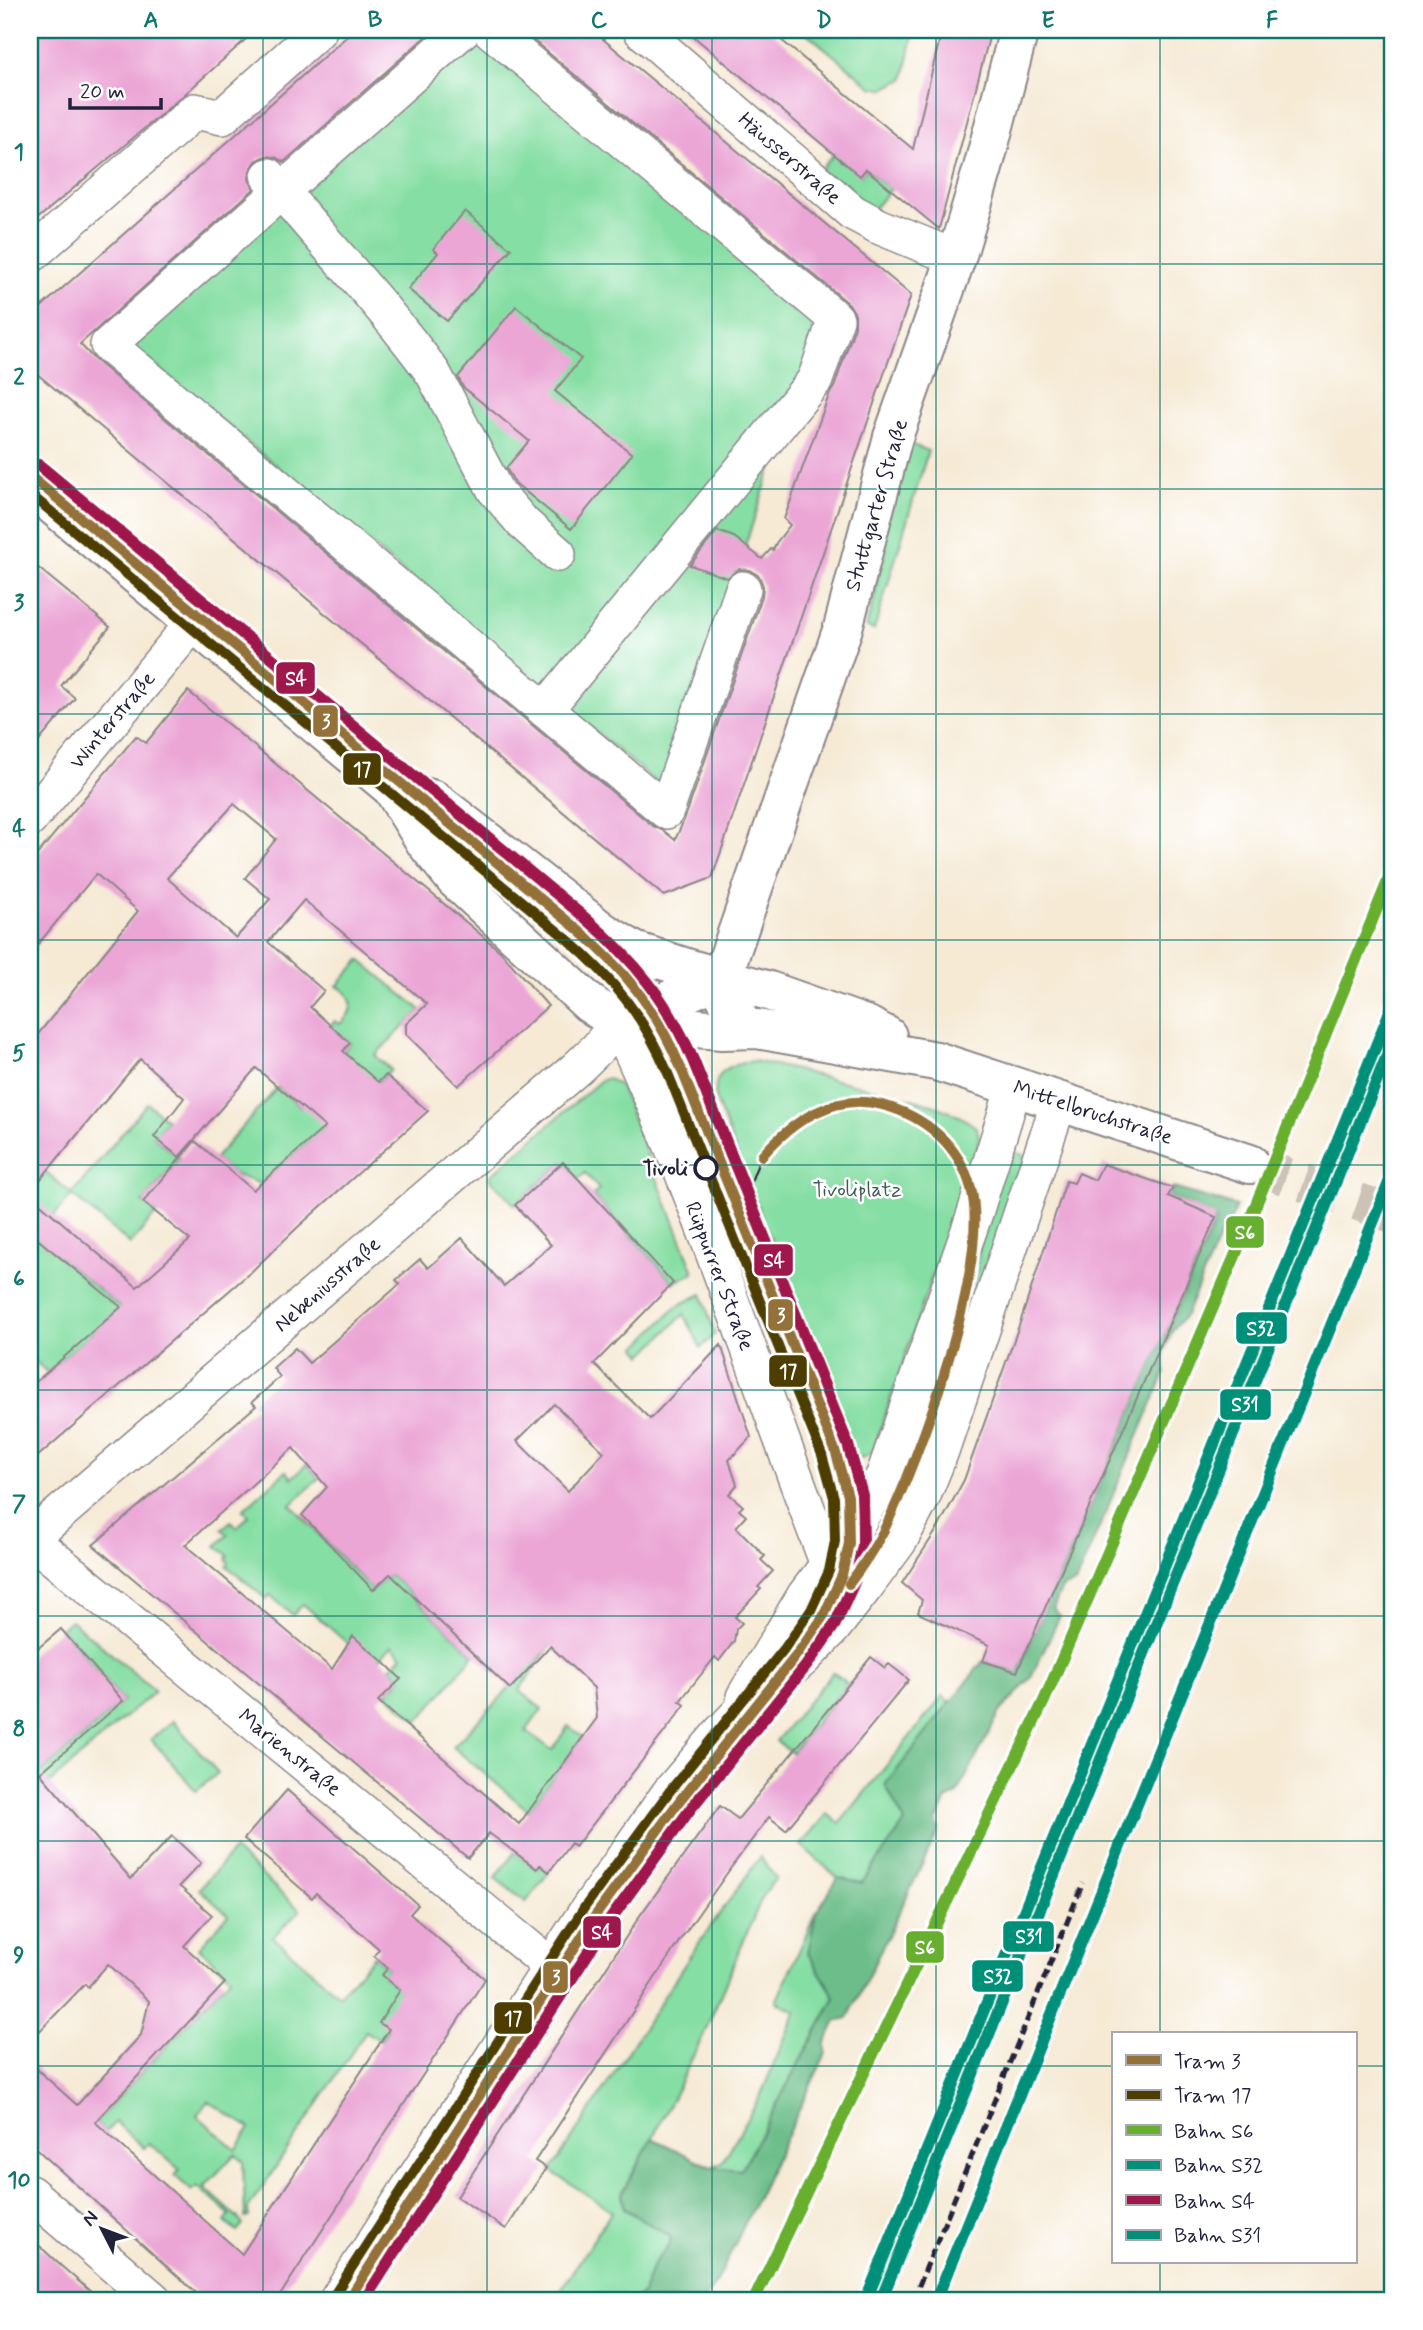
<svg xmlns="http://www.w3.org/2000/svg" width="1423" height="2330" font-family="Mynerve,sans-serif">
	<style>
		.green { fill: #85dea3; stroke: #54806f; stroke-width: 2; fill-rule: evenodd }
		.forest { fill: #6cbd89; stroke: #477062; stroke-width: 2 }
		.building { fill: #eba6d6; fill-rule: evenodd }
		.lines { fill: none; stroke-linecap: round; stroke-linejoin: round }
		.major-tunnel { stroke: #ccc2b6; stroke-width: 38; stroke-dasharray: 38 19; stroke-linecap: butt }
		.minor-casing { stroke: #8c8688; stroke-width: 38 }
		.major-casing { stroke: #8c8688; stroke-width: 42 }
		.minor { stroke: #fff; stroke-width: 35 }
		.major { stroke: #fff; stroke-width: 38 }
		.tram { stroke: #22223b; stroke-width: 2 }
		.rail { stroke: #22223b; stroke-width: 5; stroke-dasharray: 10 5; stroke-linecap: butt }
		.rail-1-casing { stroke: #fff; stroke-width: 18 }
		.rail-2-casing { stroke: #fff; stroke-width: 18 }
		.rail-3-casing { stroke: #fff; stroke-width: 18 }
		.rail-4-casing { stroke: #fff; stroke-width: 18 }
		.rail-1 { stroke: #67af2e; stroke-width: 12 }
		.rail-2 { stroke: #00907a; stroke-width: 12 }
		.rail-3 { stroke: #9f184c; stroke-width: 12 }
		.rail-4 { stroke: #00907a; stroke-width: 12 }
		.tram-1-casing { stroke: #fff; stroke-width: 16 }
		.tram-2-casing { stroke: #fff; stroke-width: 16 }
		.tram-1 { stroke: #947139; stroke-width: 10 }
		.tram-2 { stroke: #4d3d00; stroke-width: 10 }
		.grid { fill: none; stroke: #0f766e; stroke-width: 2; stroke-opacity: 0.55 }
		.stop-dot { fill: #fff; stroke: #22223b; stroke-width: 3.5 }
		.labels { text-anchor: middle; stroke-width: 5; stroke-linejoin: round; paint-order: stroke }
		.street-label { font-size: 21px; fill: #22223b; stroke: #fff }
		.stop-label { font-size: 21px; font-weight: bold; fill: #22223b; stroke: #fff; text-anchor: end }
		.park-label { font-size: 21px; fill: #405a5a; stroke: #fff }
		.line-badge { stroke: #fff; stroke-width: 2.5 }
		.badge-label { font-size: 19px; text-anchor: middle; font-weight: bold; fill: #fff }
		.neatline { fill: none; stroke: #0f766e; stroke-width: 2.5 }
		.grid-label { font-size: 23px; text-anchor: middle; font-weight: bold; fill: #0f766e }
	</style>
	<rect width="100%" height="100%" fill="#fff"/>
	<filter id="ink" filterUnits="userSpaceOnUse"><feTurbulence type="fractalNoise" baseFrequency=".0143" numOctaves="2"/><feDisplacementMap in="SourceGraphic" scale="14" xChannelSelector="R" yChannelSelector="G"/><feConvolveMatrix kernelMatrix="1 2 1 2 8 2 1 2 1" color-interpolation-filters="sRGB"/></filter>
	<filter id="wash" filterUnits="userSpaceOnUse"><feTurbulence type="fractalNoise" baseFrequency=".00686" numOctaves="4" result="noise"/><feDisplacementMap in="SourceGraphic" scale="28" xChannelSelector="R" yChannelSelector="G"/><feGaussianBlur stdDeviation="1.57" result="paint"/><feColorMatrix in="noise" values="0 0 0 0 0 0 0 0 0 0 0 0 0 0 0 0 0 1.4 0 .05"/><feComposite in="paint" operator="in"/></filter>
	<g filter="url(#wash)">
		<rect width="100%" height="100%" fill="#f6ead5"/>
		<g class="green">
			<path d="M 803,30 L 914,30 L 904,79 L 883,89 L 872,87 Z"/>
			<path d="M 473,40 L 485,40 L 811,310 L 819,328 L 666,778 L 657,783 L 133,347 L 132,335 Z"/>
			<path d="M 835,153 L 861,175 L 866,169 L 891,189 L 869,214 L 819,171 Z"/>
			<path d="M 908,443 L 928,451 L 874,630 L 866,627 L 874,599 L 885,531 Z"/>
			<path d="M 360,960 L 421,1010 L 375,1055 L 391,1070 L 260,1184 L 233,1174 L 215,1158 L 278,1087 L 300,1106 L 346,1054 L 343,1051 L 350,1043 L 330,1026 L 335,1021 L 340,1024 C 355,1011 356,996 337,986 Z"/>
			<path d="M 754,1061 C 795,1069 835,1080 876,1090 C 909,1099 951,1106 977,1128 L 979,1137 L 977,1152 L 957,1203 L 874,1448 C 871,1455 867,1457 859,1458 L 855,1455 L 716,1100 C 712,1072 728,1064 754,1061 Z"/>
			<path d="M 607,1078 L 620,1086 L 694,1272 L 673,1283 L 593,1195 L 599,1189 L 585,1173 L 578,1179 L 563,1162 L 515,1205 L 489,1177 L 600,1081 Z"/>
			<path d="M 147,1103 L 167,1120 L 154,1137 L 180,1158 L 143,1202 L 157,1213 L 130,1244 L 72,1195 L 36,1237 L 121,1308 L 47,1372 L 30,1357 L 30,1220 L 34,1214 L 30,1210 L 30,1192 L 46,1172 L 72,1194 Z"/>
			<path d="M 1007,1150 L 1025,1156 L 963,1344 L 974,1291 L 981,1230 Z"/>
			<path d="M 702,1294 L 715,1334 L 701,1348 L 684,1314 L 643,1355 L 637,1347 L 677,1306 Z"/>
			<path d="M 307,1464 L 319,1478 L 291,1505 L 373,1590 L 390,1574 L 474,1655 L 418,1721 L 386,1694 L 401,1679 L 392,1670 L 374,1684 L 402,1656 L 392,1646 L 372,1665 L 303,1604 L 293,1615 L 270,1595 L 266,1599 L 227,1566 L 229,1563 L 226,1559 L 228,1555 L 216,1546 L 228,1535 L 222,1529 L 231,1521 L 237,1527 L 249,1516 L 243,1510 L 286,1471 L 292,1478 Z"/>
			<path d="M 71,1620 L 155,1691 L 30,1800 L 30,1782 L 123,1701 L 61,1629 Z"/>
			<path d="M 550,1646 L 519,1691 L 542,1709 L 526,1731 L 552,1750 L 568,1726 L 583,1737 L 529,1811 L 453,1747 Z"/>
			<path d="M 833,1672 L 848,1684 L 792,1753 L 776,1741 Z"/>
			<path d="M 943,1696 L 950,1702 L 886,1785 L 905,1822 L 862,1883 L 838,1878 L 801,1845 L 827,1814 L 840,1823 Z"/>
			<path d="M 173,1721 L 218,1773 L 196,1791 L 151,1739 Z"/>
			<path d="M 234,1850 L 300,1910 L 273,1937 L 339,1995 L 374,1956 L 388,1968 L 383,1975 L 397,1987 L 403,1981 L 388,2028 L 381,2041 L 366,2031 L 248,2209 L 249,2217 L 245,2218 L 243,2161 L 235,2154 L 204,2187 L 237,2217 L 243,2225 L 237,2232 L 225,2222 L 230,2215 L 197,2186 L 192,2191 L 175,2176 L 180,2170 L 149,2143 L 144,2148 L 115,2122 L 106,2132 L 95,2122 L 231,1977 L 199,1948 L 228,1915 L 199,1889 ZM 208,2101 L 250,2128 L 236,2150 L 197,2115 Z"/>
			<path d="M 515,1852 L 537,1869 L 540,1865 L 549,1872 L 526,1902 L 495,1878 Z"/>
			<path d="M 760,1857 L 776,1878 L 763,1895 L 703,2036 L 653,2137 L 622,2193 L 624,2209 L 671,2237 L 670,2243 L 653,2265 L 643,2294 L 632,2300 L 562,2300 L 558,2294 L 612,2211 L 551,2171 L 694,1950 Z"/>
			<path d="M 816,1913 L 808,1953 L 835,1997 L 741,2171 L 711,2167 L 722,2163 L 761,2095 L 796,2011 L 776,2002 Z"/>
		</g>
		<path class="forest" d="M 1173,1188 L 1236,1206 L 1231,1220 L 1223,1229 L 1186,1315 L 1173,1329 L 1164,1351 L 1165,1373 L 1075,1584 L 1062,1587 L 1053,1609 L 1060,1616 L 1030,1679 L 1000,1712 L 957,1794 L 946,1801 L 936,1822 L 939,1830 L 848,2018 L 836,2021 L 826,2042 L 826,2053 L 717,2282 L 703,2300 L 632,2300 L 643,2294 L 653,2265 L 670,2243 L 671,2237 L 624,2208 L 622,2193 L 652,2138 L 711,2167 L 741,2170 L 835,1997 L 808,1953 L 816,1913 L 838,1878 L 862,1883 L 905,1822 L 885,1785 L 983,1661 L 1017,1672 L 1216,1218 L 1168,1196 Z"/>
		<g id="blocks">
			<g class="building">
				<path d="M 30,30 L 256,30 L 184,95 L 30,225 Z"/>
				<path d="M 354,30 L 433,30 L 284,162 L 275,157 L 266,156 L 256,161 L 250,170 L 249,179 L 254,189 L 80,344 L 95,360 L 653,826 L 664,831 L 675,840 L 685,818 L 762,596 L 763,586 L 759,576 L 749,570 L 739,569 L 727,578 L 690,565 L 717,531 L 734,537 L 762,559 L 771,549 L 773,550 L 776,543 L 790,525 L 784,519 L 829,395 L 834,387 L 855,326 L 855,314 L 849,304 L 521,30 L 592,30 L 911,295 L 712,878 L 664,896 L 30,368 L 30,317 Z"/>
				<path d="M 686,30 L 769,30 L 913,149 L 942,30 L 991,30 L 939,229 L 866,169 L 860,176 Z"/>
				<path d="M 465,211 L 511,249 L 447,321 L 408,289 L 438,253 L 433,249 Z"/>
				<path d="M 516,306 L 581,359 L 555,391 L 632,454 L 571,529 L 515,483 L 506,468 L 529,441 L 463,387 L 458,377 Z"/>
				<path d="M 30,561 L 110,627 L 61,686 L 75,698 L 30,752 Z"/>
				<path d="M 188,691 L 473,928 L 500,951 L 548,1006 L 458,1086 L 406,1034 L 406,1024 L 427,1004 L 304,900 L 268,942 L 324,991 L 310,1007 L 350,1043 L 343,1051 L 378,1082 L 386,1075 L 428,1111 L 298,1227 L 252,1271 L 30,1463 L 30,1387 L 121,1307 L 30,1233 L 30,1195 L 137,1287 L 190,1240 L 143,1202 L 195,1141 L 253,1190 L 325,1127 L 256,1068 L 179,1157 L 154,1137 L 184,1098 L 140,1059 L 30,1192 L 30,1044 L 138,911 L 96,874 L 30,954 L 30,863 L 136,736 L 146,743 ZM 234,804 L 276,839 L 245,878 L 270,899 L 236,938 L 167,878 Z"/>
				<path d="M 563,1162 L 673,1283 L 594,1364 L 650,1419 L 721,1345 L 751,1437 L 729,1460 L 737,1485 L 729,1494 L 743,1506 L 739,1510 L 746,1516 L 736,1527 L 765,1556 L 761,1560 L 773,1571 L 758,1587 L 761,1589 L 735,1617 L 742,1623 L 736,1629 L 734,1641 L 719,1661 L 715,1657 L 680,1701 L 685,1705 L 676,1717 L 575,1847 L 571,1843 L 549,1872 L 540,1865 L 537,1869 L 489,1833 L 468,1858 L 93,1545 L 256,1406 L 252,1402 L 280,1377 L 273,1368 L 295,1348 L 309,1363 L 400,1284 L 396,1280 L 420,1259 L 428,1268 L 462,1238 L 504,1286 L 551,1245 L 515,1205 ZM 554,1404 L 604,1452 L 568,1491 L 517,1441 ZM 293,1448 L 327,1487 L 302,1515 L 373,1590 L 390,1574 L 510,1689 L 550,1646 L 594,1688 L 597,1718 L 519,1824 L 378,1701 L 401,1679 L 387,1665 L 353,1636 L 332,1669 L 185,1545 Z"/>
				<path d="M 1103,1164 L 1173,1188 L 1168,1196 L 1216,1217 L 1017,1672 L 983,1661 L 989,1645 L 918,1613 L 922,1600 L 902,1583 L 938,1528 L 964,1480 L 1021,1320 L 1066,1181 L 1074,1183 L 1079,1173 L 1095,1180 Z"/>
				<path d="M 61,1629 L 123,1701 L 40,1773 L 131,1879 L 172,1836 L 201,1863 L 179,1886 L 212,1915 L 184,1946 L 225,1983 L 95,2122 L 242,2254 L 389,2029 L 379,2023 L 400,1990 L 382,1975 L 388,1968 L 374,1956 L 379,1949 L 316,1893 L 312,1898 L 244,1839 L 287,1790 L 418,1905 L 410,1914 L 485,1979 L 277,2300 L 204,2300 L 30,2143 L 30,2063 L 77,2105 L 141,2035 L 149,2001 L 108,1964 L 88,1987 L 85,1984 L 30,2041 L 30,1655 Z"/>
				<path d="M 871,1657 L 885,1668 L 889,1664 L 909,1680 L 786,1830 L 769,1817 L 730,1869 L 680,1940 L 535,2161 L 546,2168 L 506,2229 L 457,2197 L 641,1914 L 720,1806 L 738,1819 Z"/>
				<path d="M 30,2237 L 59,2264 L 100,2300 L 30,2300 Z"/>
			</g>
		</g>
	</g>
	<g filter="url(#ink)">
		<use href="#blocks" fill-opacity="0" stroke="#8c8688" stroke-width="2"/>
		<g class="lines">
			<path class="major-tunnel" d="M 1250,1164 L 1393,1214"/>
			<g class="minor-casing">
				<g id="minor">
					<path d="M 463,30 L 108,345 L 666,811 L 743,589"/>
					<path d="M 490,30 L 836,319 L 815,380 L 545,710"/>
					<path d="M 641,30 L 852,212 L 878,226 L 956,258"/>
					<path d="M 269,176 C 323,242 383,304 433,373 L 495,490 L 523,523 L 558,554"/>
					<path d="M 30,256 L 195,111 L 222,117 L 319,30"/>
					<path d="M 30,819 L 194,622"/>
					<path d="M 30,1539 L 576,1069 L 598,1048 L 618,1022 C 707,1213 769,1416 846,1611"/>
					<path d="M 30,1539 L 551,1966"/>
					<path d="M 744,1697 L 805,1595 L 852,1533 L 884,1475 L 975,1213 L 1014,1087"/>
					<path d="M 30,2193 L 154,2300"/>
					<path d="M 337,2300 L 586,1912 L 625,1856 L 670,1792 L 721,1732 L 740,1712 L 803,1659 L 833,1628 L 866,1586 L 900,1540 L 922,1498 L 941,1451 L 1059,1102"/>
				</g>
			</g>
			<g class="major-casing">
				<g id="major">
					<path d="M 30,486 L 392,788 L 426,843 L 454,878 L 589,1003 L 618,1022 L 722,1030 L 757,1029 L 936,1061 L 1250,1164"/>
					<path d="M 392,788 L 434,800 L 603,932 L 634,951 L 690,969 L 769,991 L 868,1026 L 887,1036"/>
					<path d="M 620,1022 L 722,977"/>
					<path d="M 744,1028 L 725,996 L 722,977 L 843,628 L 893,437 L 956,258 L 983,168 L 1019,30"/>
				</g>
			</g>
			<use href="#minor" class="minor"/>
			<use href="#major" class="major"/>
			<path class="tram" d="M 762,1156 C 733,1210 746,1260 764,1313"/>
			<path class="rail" d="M 913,2300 L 1083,1883"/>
			<g class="rail-1-casing">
				<path id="rail-1" d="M 754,2300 L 1044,1701 L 1235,1256 L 1393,869"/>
			</g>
			<g class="rail-2-casing">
				<g id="rail-2">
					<path d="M 866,2300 L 1393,1004"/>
					<path d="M 936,2300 L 1393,1173"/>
				</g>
			</g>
			<g class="rail-3-casing">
				<path id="rail-3" d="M 39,465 L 585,918 C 634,960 667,1000 693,1060 L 848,1445 L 862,1495 L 863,1544 L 855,1580 L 835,1624 L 806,1666 L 691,1808 L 607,1924 L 364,2300"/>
			</g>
			<g class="rail-4-casing">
				<path id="rail-4" d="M 881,2300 L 1393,1041"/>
			</g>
			<use href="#rail-1" class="rail-1"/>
			<use href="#rail-2" class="rail-2"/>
			<use href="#rail-3" class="rail-3"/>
			<use href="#rail-4" class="rail-4"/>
			<g class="tram-1-casing">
				<g id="tram-1">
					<path d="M 30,476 L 576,928 C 624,969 655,1007 680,1066 L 835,1450 L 848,1496 L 849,1543 L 842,1575 L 823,1617 L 795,1657 L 680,1800 L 595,1916 L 348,2300"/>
					<path d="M 762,1156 C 792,1121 835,1092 882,1105 C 925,1116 959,1145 971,1188 C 991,1264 919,1459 884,1530 C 874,1549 862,1567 849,1584"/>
				</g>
			</g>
			<g class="tram-2-casing">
				<path id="tram-2" d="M 30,494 L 567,939 C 613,979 643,1015 667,1071 L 822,1455 L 834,1498 L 835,1541 L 829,1571 L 811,1610 L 784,1649 L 669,1792 L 584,1908 L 336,2292"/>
			</g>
			<use href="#tram-1" class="tram-1"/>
			<use href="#tram-2" class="tram-2"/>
		</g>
	</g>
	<path class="grid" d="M 263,30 L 263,2300M 487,30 L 487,2300M 712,30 L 712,2300M 936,30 L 936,2300M 1160,30 L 1160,2034M 30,264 L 1393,264M 30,489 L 1393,489M 30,714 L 1393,714M 30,940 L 1393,940M 30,1165 L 1393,1165M 30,1390 L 1393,1390M 30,1616 L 1393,1616M 30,1841 L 1393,1841M 30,2066 L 1113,2066M 1355,2066 L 1393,2066M 1160,2262 L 1160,2300"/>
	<circle class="stop-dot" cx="706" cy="1168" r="11"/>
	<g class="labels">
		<g class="street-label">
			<text transform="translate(790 158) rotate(41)" y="7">Häusserstraße</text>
			<text transform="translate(876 505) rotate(-74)" y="7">Stuttgarter Straße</text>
			<text transform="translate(112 720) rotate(-50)" y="7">Winterstraße</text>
			<text transform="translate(1093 1112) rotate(18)" y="7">Mittelbruchstraße</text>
			<text transform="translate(720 1276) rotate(69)" y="7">Rüppurrer Straße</text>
			<text transform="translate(327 1284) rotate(-41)" y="7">Nebeniusstraße</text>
			<text transform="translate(290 1752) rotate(39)" y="7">Marienstraße</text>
		</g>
		<g class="stop-label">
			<text x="688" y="1175">Tivoli</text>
		</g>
		<g class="park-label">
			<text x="857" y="1196">Tivoliplatz</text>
		</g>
	</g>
	<g class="line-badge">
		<rect x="275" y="661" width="41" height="34" rx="7" fill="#9f184c"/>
		<rect x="312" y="704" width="27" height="34" rx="7" fill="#947139"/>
		<rect x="342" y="752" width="40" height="34" rx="7" fill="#4d3d00"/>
		<rect x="1225" y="1215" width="40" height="34" rx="7" fill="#67af2e"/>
		<rect x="753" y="1243" width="41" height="34" rx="7" fill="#9f184c"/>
		<rect x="767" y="1298" width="27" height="34" rx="7" fill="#947139"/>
		<rect x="1235" y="1311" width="53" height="34" rx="7" fill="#00907a"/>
		<rect x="768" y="1354" width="40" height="34" rx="7" fill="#4d3d00"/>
		<rect x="1219" y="1388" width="53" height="33" rx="7" fill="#00907a"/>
		<rect x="582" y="1915" width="40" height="34" rx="7" fill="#9f184c"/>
		<rect x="1002" y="1920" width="53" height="33" rx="7" fill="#00907a"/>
		<rect x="905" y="1930" width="40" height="34" rx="7" fill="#67af2e"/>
		<rect x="971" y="1959" width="53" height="34" rx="7" fill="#00907a"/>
		<rect x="542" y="1960" width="27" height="34" rx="7" fill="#947139"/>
		<rect x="493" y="2001" width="40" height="34" rx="7" fill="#4d3d00"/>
	</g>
	<g class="badge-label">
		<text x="296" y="685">S4</text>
		<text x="326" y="728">3</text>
		<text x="362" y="776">17</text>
		<text x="1245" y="1239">S6</text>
		<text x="774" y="1267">S4</text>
		<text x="781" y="1322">3</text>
		<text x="1261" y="1335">S32</text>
		<text x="788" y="1378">17</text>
		<text x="1245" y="1411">S31</text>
		<text x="602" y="1939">S4</text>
		<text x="1029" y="1943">S31</text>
		<text x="925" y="1954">S6</text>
		<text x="998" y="1983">S32</text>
		<text x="556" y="1984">3</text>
		<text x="513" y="2025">17</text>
	</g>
	<rect width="1423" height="2330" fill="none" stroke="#fff" stroke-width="77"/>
	<rect x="1112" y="2032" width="245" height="231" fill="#ffffff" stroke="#a7a7b1" stroke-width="2"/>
	<rect x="1126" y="2055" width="35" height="10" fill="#947139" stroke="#a7a7b1" stroke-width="2"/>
	<text x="1174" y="2068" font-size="21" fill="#22223b">Tram 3</text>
	<rect x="1126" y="2090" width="35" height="10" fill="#4d3d00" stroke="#a7a7b1" stroke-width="2"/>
	<text x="1174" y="2102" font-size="21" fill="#22223b">Tram 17</text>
	<rect x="1126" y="2125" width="35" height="10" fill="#67af2e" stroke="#a7a7b1" stroke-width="2"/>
	<text x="1174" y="2138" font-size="21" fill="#22223b">Bahn S6</text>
	<rect x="1126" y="2160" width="35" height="10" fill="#00907a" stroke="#a7a7b1" stroke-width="2"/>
	<text x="1174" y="2172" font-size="21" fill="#22223b">Bahn S32</text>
	<rect x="1126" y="2195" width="35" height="10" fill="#9f184c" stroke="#a7a7b1" stroke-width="2"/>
	<text x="1174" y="2208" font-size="21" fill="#22223b">Bahn S4</text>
	<rect x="1126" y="2230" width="35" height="10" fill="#00907a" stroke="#a7a7b1" stroke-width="2"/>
	<text x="1174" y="2242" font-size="21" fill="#22223b">Bahn S31</text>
	<g transform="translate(102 2229) rotate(312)" stroke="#ffffff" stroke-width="5" paint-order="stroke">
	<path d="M0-5L12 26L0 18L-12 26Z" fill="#22223b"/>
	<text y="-10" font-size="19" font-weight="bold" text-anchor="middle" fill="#22223b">N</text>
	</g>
	<path d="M70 98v10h91v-10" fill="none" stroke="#22223b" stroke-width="3.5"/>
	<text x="80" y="98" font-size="21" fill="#22223b" stroke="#ffffff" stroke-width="5" paint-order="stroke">20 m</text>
	<rect x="38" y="38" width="1346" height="2254" class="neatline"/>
	<g class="grid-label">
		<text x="151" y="27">A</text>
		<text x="375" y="27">B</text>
		<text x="599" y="27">C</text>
		<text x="824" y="27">D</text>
		<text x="1048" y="27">E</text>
		<text x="1272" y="27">F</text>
		<text x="19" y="159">1</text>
		<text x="19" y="384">2</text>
		<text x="19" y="610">3</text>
		<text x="19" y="835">4</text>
		<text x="19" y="1060">5</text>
		<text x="19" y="1286">6</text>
		<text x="19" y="1511">7</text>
		<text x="19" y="1736">8</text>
		<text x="19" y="1962">9</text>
		<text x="19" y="2187">10</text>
	</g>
</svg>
